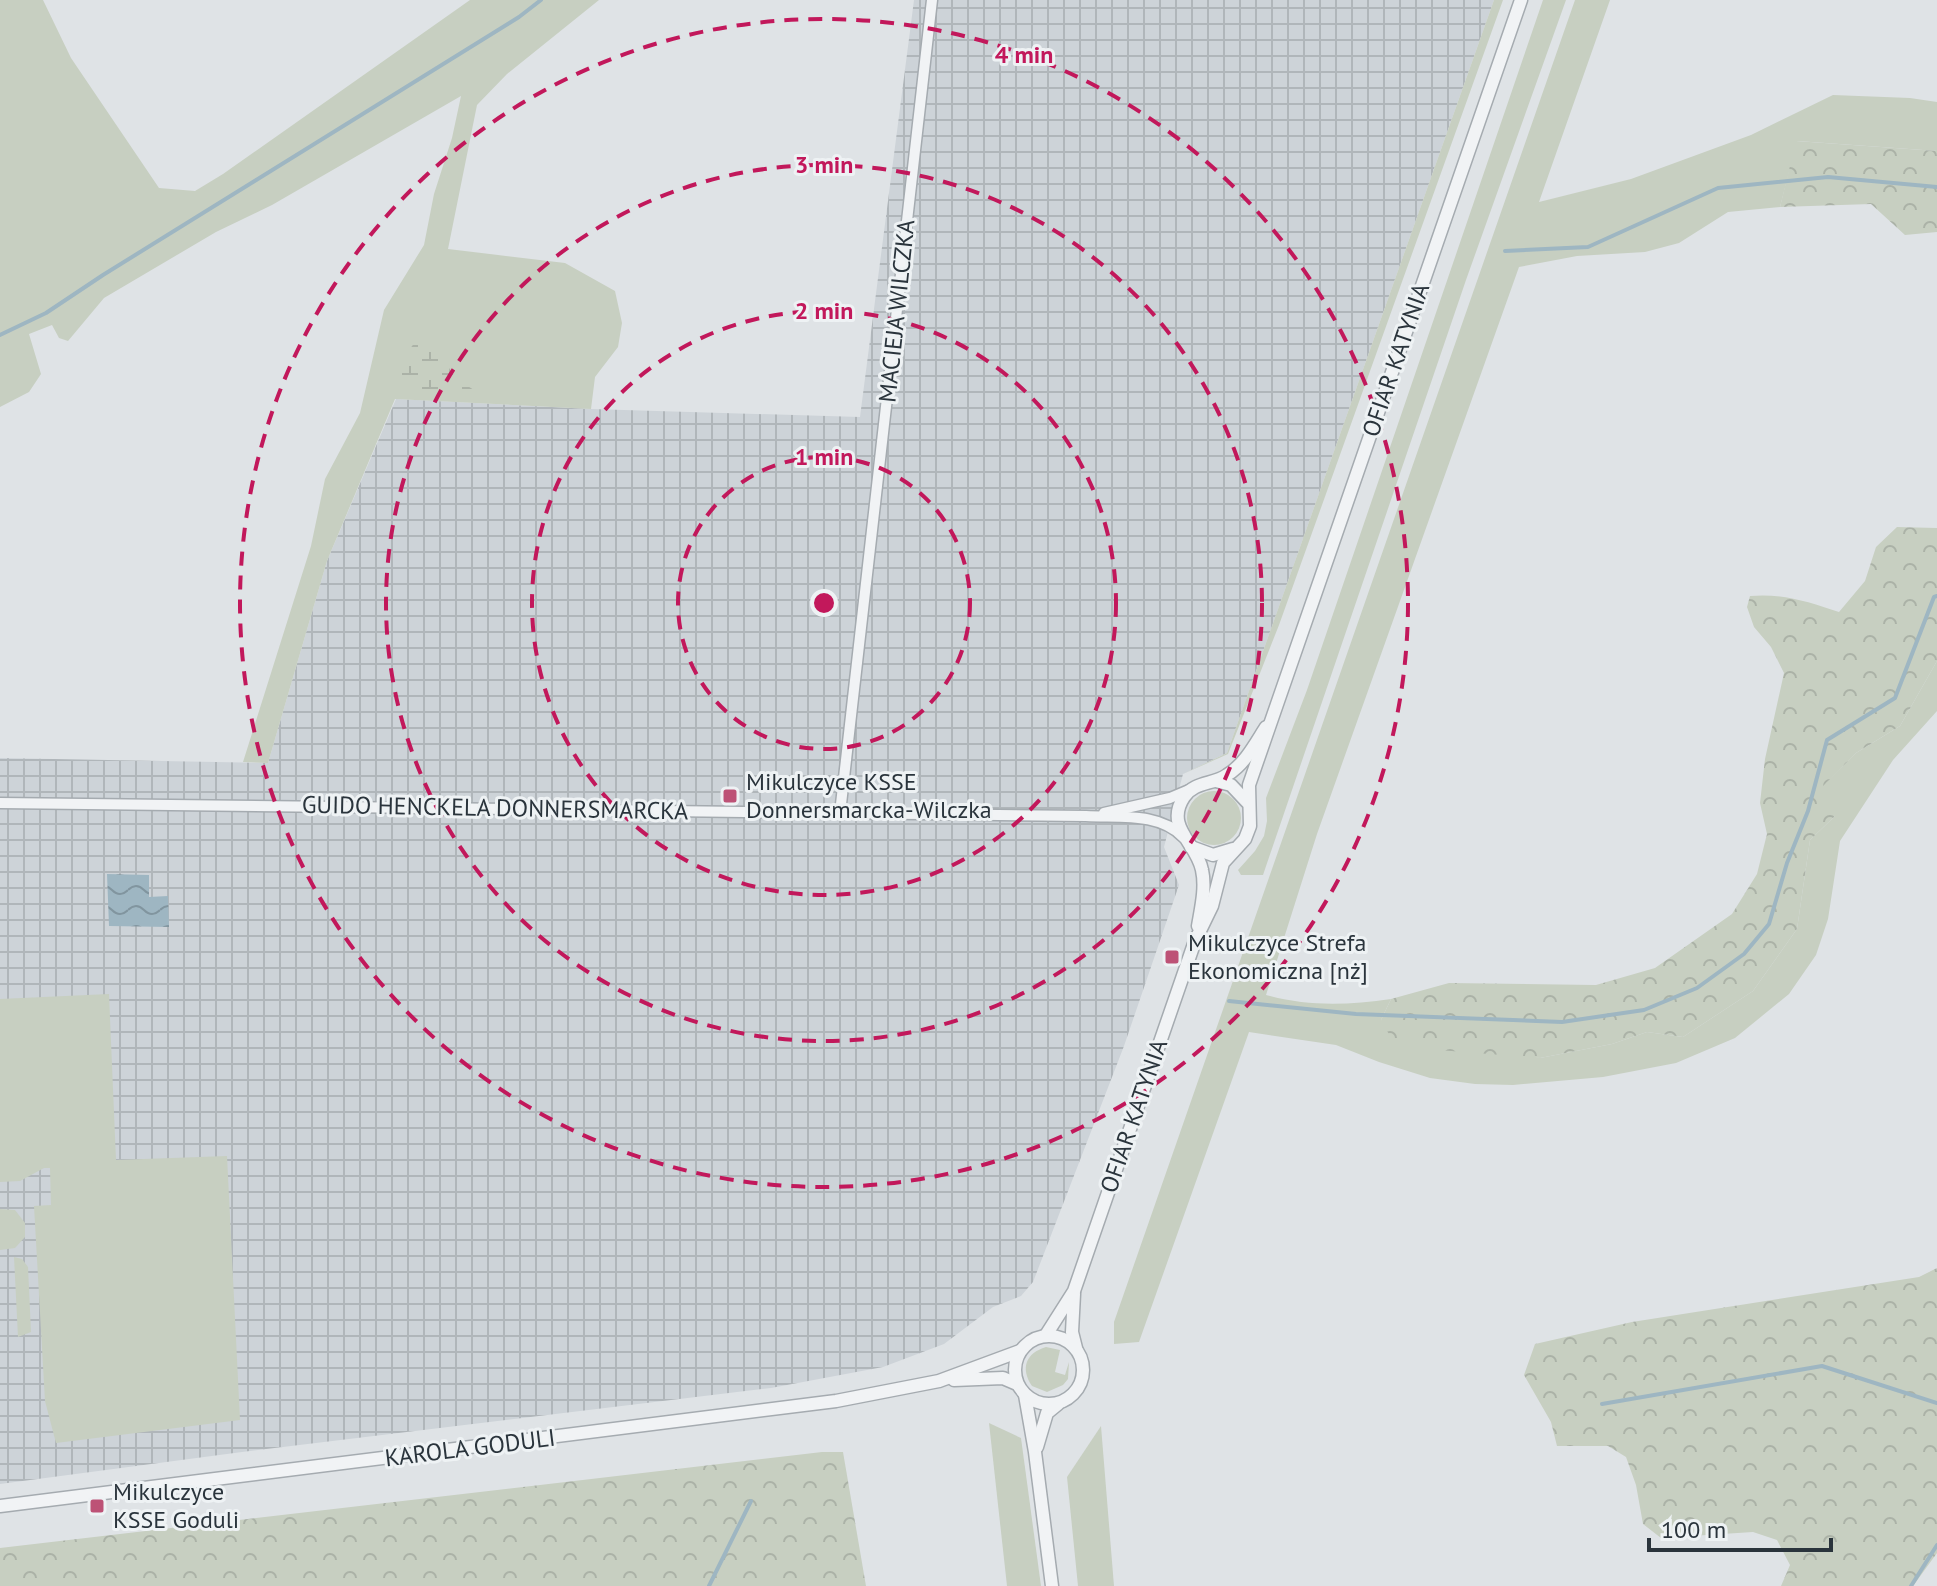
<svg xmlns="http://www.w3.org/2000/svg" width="1937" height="1586" font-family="'PT Sans',sans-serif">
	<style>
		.industrial { fill: url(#industrial-grid) }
		.green { fill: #c7cfc1 }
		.forest { fill: url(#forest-crowns) }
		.wetland { fill: url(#wetland-marsh) }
		.water { fill: url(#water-waves) }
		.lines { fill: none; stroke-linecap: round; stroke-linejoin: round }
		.stream { stroke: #9eb6c2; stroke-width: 4 }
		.minor-casing { stroke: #a5abb0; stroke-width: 13 }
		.tertiary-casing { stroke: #a5abb0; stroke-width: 15 }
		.minor { stroke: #f1f3f5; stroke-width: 10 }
		.tertiary { stroke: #f1f3f5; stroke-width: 12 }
		.ring { fill: none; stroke: #c2185b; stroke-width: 4; stroke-dasharray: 14 10 }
		.poi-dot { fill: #bd5276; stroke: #eef2f4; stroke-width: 3 }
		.labels { text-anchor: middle; stroke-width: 6; stroke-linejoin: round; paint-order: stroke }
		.street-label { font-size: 24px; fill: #2a343c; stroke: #eef2f4 }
		.poi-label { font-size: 24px; fill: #2a343c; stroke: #eef2f4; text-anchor: start }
		.centre { fill: #c2185b; stroke: #eef2f4; stroke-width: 4 }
		.ring-label { font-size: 24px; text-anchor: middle; font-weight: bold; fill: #c2185b; stroke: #eef2f4; stroke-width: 6; stroke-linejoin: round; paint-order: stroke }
	</style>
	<defs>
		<pattern id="industrial-grid" width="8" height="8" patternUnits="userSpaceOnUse" patternTransform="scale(2)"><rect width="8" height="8" fill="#cdd3d8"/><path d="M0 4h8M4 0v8" fill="none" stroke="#b0b6ba"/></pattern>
		<pattern id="forest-crowns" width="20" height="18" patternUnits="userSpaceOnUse" patternTransform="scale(2)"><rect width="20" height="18" fill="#c7cfc1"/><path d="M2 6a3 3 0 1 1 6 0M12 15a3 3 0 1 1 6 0" fill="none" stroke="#abb2a7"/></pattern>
		<pattern id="wetland-marsh" width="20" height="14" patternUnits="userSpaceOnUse" patternTransform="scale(2)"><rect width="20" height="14" fill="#c7cfc1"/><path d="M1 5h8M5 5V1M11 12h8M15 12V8" fill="none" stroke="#abb2a7"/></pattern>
		<pattern id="water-waves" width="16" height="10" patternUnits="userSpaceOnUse" patternTransform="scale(2)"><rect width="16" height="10" fill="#9eb6c2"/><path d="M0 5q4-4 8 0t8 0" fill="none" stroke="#81959f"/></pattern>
	</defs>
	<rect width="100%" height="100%" fill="#dfe3e6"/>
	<path class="industrial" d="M 914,0 L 1494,0 L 1227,753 L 1183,774 L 1164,847 L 1179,885 L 1124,1046 L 1033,1282 L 1021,1296 L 993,1307 L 944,1344 L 883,1367 L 771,1388 L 242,1452 L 0,1484 L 0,758 L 268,763 L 327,561 L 396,399 L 591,409 L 860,417 Z"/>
	<g class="green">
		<path d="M 0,0 L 43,0 L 71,58 L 159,188 L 195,191 L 223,174 L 470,0 L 599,0 L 507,74 L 477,105 L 448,249 L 565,263 L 615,291 L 622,323 L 618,347 L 595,377 L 591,409 L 395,399 L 327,561 L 268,763 L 243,762 L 311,546 L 325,479 L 360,413 L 384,310 L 424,245 L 434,194 L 452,138 L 461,96 L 272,205 L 216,232 L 104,298 L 68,341 L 59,338 L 52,325 L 29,334 L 41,374 L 29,392 L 0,407 Z"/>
		<path d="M 1494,0 L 1503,0 L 1279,625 L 1228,754 L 1183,774 L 1227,753 Z"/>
		<path d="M 1543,0 L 1566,0 L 1466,280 L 1263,875 L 1241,875 L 1238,870 L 1255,851 L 1264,836 L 1267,821 L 1266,798 L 1307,690 Z"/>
		<path d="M 1575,0 L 1610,0 L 1539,202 L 1631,179 L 1751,135 L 1833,95 L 1910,98 L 1937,102 L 1937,151 L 1797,141 L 1780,207 L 1728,212 L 1679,243 L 1645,252 L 1577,256 L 1519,267 L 1317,834 L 1266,995 C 1308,1007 1349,1005 1391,999 L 1381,1020 L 1540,1058 L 1612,1044 L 1647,1032 L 1683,1037 L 1753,991 L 1797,929 L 1810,840 L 1835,816 L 1813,795 L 1856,753 L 1900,726 L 1937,661 L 1937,711 L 1893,760 L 1840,841 L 1828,919 L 1816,955 L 1789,994 L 1735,1038 L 1676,1063 L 1603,1077 L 1513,1085 L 1475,1084 L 1430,1078 L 1379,1062 L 1336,1045 L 1249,1032 L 1139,1342 L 1114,1344 L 1114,1322 Z"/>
		<circle cx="1214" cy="818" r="27"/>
		<path d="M 109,994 L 116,1160 L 227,1156 L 240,1420 L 56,1443 L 45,1401 L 34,1206 L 51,1205 L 50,1168 L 44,1168 L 20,1181 L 0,1182 L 0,999 Z"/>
		<path d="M 0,1209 L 15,1210 L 25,1223 L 25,1237 L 15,1248 L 0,1250 Z"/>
		<path d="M 14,1257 L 22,1259 L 28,1267 L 31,1332 L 18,1337 Z"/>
		<path d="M 1046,1347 L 1060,1350 L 1055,1372 L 1065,1375 L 1069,1362 L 1068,1379 L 1063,1385 L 1047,1392 L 1032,1386 C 1020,1368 1026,1353 1046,1347 Z"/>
		<path d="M 989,1423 L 1021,1438 L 1041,1586 L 1007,1586 Z"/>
		<path d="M 1101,1426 L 1114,1586 L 1078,1586 L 1067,1477 Z"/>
	</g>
	<g class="forest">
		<path d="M 1796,141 L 1937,151 L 1937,232 L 1905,235 L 1871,204 L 1780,207 Z"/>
		<path d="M 1897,527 L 1937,528 L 1937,661 L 1900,726 L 1856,753 L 1815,794 L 1832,791 L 1842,798 L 1835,816 L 1810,840 L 1797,929 L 1753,991 L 1683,1037 L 1647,1032 L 1612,1044 L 1540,1058 L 1426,1049 L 1391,1038 L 1381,1020 L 1391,999 L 1449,983 L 1596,985 L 1655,968 L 1732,914 L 1757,874 L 1767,834 L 1760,803 L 1765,759 L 1784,673 L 1771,647 L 1754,627 L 1747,607 L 1750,596 C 1782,593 1809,602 1839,612 L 1865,581 L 1876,547 Z"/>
		<path d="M 1937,1268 L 1937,1553 L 1913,1586 L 1781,1586 L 1790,1565 L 1777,1540 L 1753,1532 L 1661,1538 L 1643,1524 L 1636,1485 L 1626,1457 L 1608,1446 L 1557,1446 L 1551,1422 L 1524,1375 L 1535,1344 L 1632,1322 L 1919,1277 Z"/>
		<path d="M 822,1452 L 843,1452 L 866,1586 L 0,1586 L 0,1548 Z"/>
	</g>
	<path class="wetland" d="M 422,335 L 430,336 L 455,378 L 474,390 L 435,391 L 402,389 C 396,368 407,349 422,335 Z"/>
	<path class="water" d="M 107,874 L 149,875 L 149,897 L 168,896 L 169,927 L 109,926 Z"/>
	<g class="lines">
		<g class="stream">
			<path d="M 1505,251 L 1588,247 L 1718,188 L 1828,177 L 1937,187"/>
			<path d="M 0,335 L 46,313 L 103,275 L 519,17 L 541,0"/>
			<path d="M 1229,1001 L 1356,1014 L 1562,1022 L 1644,1010 L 1697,988 L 1744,954 L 1769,924 L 1787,863 L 1808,811 L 1827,740 L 1895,698 L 1934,597 L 1937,596"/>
			<path d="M 1602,1404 L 1822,1366 L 1937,1403"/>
			<path d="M 709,1586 L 751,1501"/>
			<path d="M 1911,1586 L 1937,1545"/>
		</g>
		<g class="minor-casing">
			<g id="minor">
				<path d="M 0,803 L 1086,816 C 1119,818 1159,812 1183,837"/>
				<path d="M 840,813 L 932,0"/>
				<path d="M 1104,813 L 1170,798 L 1189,790"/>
			</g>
		</g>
		<g class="tertiary-casing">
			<g id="tertiary">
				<path d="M 1216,781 L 1231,785 L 1247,802"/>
				<path d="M 1191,847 L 1213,855 L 1233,849"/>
				<path d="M 1198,926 C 1201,908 1206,888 1202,870 C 1197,843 1164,827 1184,797 C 1195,781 1213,785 1227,775 C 1245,764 1255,744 1266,727"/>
				<path d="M 1074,1294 L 1072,1332 L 1076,1348"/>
				<path d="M 1046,1335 L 1074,1291 L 1195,941 L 1212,906 L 1223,863 L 1245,839 L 1250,826 L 1249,785 L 1521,0"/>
				<circle cx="1049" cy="1370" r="34"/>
				<path d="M 954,1380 L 1003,1378 L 1017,1384"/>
				<path d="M 1025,1395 L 1035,1452 L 1052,1586"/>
				<path d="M 1037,1447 L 1047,1413 L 1058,1404"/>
				<path d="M 0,1506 L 836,1401 L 939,1381 L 1020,1351"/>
			</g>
		</g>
		<use href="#minor" class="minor"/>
		<use href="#tertiary" class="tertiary"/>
	</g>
	<g class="ring">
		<circle cx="824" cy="603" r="146"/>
		<circle cx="824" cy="603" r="292"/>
		<circle cx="824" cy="603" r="438"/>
		<circle cx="824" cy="603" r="584"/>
	</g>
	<g class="poi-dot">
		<rect x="722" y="788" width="16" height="16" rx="4"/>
		<rect x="1164" y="949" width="16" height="16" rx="4"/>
		<rect x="89" y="1498" width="16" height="16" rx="4"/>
	</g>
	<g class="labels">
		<g class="street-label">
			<text transform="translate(897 311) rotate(-84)" y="8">MACIEJA WILCZKA</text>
			<text transform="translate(1396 360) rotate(-71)" y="8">OFIAR KATYNIA</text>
			<text transform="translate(495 808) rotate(1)" y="8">GUIDO HENCKELA DONNERSMARCKA</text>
			<text transform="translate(1134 1116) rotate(-71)" y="8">OFIAR KATYNIA</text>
			<text transform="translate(470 1448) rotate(-7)" y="8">KAROLA GODULI</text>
		</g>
		<g class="poi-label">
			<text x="746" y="790">Mikulczyce KSSE<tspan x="746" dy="28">Donnersmarcka-Wilczka</tspan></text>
			<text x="1188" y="951">Mikulczyce Strefa<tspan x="1188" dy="28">Ekonomiczna [nż]</tspan></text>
			<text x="113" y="1500">Mikulczyce<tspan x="113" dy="28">KSSE Goduli</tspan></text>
		</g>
	</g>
	<circle cx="824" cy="603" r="12" class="centre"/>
	<g class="ring-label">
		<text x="1024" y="63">4 min</text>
		<text x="824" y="173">3 min</text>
		<text x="824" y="319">2 min</text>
		<text x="824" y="465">1 min</text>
	</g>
	<path d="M1649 1538v12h182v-12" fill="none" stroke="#2a343c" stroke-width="4"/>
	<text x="1661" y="1538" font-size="24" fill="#2a343c" stroke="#eef2f4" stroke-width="6" paint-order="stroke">100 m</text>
</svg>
